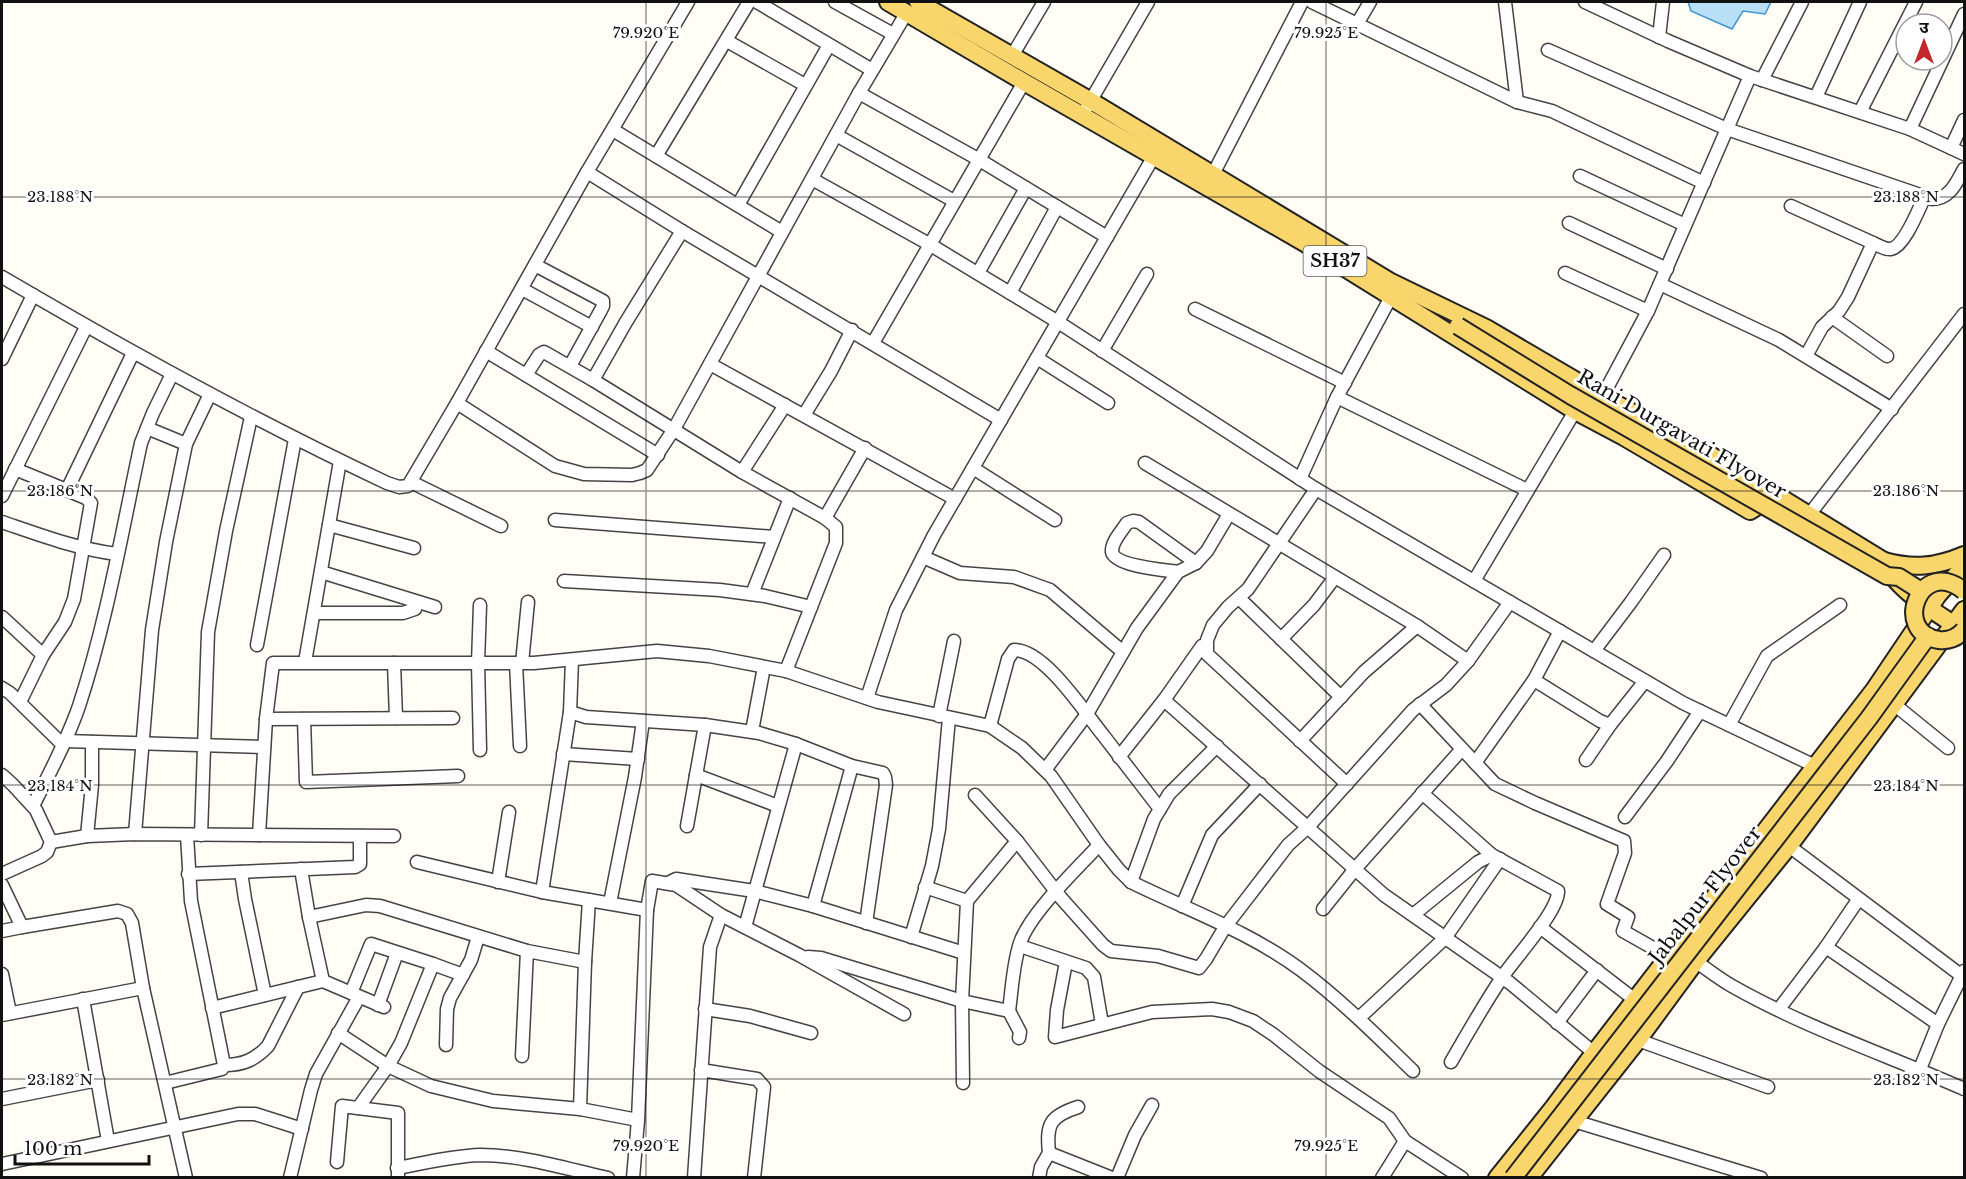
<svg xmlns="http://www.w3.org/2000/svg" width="1966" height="1179" font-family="'Libre Baskerville','Noto Sans Devanagari',serif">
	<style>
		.water { fill: #b9e0f7; stroke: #3f96cf; stroke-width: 1.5 }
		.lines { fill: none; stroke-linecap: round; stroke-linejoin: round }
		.minor-casing { stroke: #444; stroke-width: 15 }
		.major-casing { stroke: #222; stroke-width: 20 }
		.minor { stroke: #fff; stroke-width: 12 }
		.major { stroke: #f9d66b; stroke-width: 16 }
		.major-bridge-casing { stroke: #222; stroke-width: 20; stroke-linecap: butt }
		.major-bridge { stroke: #f9d66b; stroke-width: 16 }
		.ticks { fill: none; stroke: #111; stroke-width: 1.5; stroke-opacity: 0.45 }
		.labels { text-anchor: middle; stroke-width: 6; stroke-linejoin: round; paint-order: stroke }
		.shield { fill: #fff; stroke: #585858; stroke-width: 1.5 }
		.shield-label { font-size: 18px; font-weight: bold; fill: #111 }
		.street-label { font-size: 20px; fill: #111; stroke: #fff }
		.ticks-label { font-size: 15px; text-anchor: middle; fill: #111; stroke: #fff; stroke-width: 6; stroke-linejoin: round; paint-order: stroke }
	</style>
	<rect width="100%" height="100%" fill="#fffdf5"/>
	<path class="water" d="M 1688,2 L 1771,2 L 1765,14 L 1743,11 L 1732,29 L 1691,11 Z"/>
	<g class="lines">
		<g class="minor-casing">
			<g id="minor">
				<path d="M 757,2 L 872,70"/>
				<path d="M 835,2 L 893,34"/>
				<path d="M 1312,2 L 1517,102 L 1552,111 L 1704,183"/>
				<path d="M 1505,2 L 1517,102"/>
				<path d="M 1585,2 L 1668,41 L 1750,76 L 1910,129 L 1964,154"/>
				<path d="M 1357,24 L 1370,2"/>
				<path d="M 1659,37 L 1663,2"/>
				<path d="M 727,41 L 805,85"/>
				<path d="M 1548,50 L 1727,129 L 1932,199 C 1950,199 1956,183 1964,169"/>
				<path d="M 1012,56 L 1044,2"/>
				<path d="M 1762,80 L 1802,2"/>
				<path d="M 859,93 L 978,159 L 1107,237"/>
				<path d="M 1816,97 L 1860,2"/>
				<path d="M 1087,107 L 1148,2"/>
				<path d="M 1860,112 L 1916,2"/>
				<path d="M 1910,129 L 1964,14"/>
				<path d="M 613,130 L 782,232"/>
				<path d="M 836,135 L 954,201"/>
				<path d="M 1951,148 L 1964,120"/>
				<path d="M 656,156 L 749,2"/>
				<path d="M 587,172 L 682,231 L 1001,420"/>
				<path d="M 1580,176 L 1685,225"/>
				<path d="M 812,179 L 929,244 L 1058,322 L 1316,489 L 1683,703 L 1815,766"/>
				<path d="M 1209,182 L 1302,2"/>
				<path d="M 738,205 L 829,45"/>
				<path d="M 1791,206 L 1873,243 C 1878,245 1885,250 1891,249 C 1905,246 1919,208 1925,196"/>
				<path d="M 1569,223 L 1667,269"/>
				<path d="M 682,231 L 626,322 L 593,380 L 742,472 L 825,518 L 865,448"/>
				<path d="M 535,265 L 603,301 L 603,306 L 601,310 L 570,366"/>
				<path d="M 978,273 L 1026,188"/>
				<path d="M 1565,273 L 1648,311"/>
				<path d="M 2,277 C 128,351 255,421 387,483 L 399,487 L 408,486 L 457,403 L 587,172 L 688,2"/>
				<path d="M 1660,284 L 1779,340 L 1892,409"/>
				<path d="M 522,289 L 592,327"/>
				<path d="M 1010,293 L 1057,207"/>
				<path d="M 1195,309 L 1345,383"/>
				<path d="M 1832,317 L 1887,356"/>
				<path d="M 873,343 L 1024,82"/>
				<path d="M 486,351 L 658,455"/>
				<path d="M 1102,351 L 1147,274"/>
				<path d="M 1806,356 L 1822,327 L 1839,311 L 1848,297 L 1873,243"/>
				<path d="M 1037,358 L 1108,403"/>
				<path d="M 2,359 L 33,295"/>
				<path d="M 710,364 L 955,499"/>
				<path d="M 526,375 L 539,355 L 544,352 L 593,380"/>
				<path d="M 1337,397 L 1527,490"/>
				<path d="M 457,403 L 555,466 L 584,474 L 632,475 L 640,473 L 647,470 L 674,429 L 859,93 L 907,12"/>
				<path d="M 1599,403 L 1648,311 L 1750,76"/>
				<path d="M 804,415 L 831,371 L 852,330"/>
				<path d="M 147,428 L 186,444"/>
				<path d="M 1145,463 L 1417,626 L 1468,661"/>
				<path d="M 973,468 L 1055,520"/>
				<path d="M 15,469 L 86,498 L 91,503 L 74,599 L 65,622 L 43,655 L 20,702"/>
				<path d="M 742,472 L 785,405"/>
				<path d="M 1300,479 L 1337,397 L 1392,295"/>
				<path d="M 411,482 L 501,526"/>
				<path d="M 1316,489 L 1248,589 L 1228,607 L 1213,625 L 1207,640 L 1207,654 L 1347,784"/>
				<path d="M 67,490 L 133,353"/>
				<path d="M 2,496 L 86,327"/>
				<path d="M 1809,515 L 1964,314"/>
				<path d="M 555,520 L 774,537"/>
				<path d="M 2,522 C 40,535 77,549 117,554"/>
				<path d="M 329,525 L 414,548"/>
				<path d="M 923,557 L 960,573 L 1014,577 L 1050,590 L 1123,652"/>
				<path d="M 321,572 L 435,607"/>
				<path d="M 1178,572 C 1165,570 1115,566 1112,552 C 1111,542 1122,531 1127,523 L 1133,521 L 1139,522 L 1196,563"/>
				<path d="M 564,581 L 720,590 L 765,596 L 811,607"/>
				<path d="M 1474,581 L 1575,411"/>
				<path d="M 752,594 L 790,498"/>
				<path d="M 1239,598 L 1341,697"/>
				<path d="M 480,605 L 478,663 L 480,750"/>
				<path d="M 314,613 L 403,613 L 415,609 L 417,602"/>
				<path d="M 2,617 L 43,655"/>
				<path d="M 1281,639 L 1314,605 L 1335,577"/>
				<path d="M 257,645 L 295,439"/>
				<path d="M 1594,651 L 1631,602 L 1664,555"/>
				<path d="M 305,662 L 340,461"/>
				<path d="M 394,663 L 396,718"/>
				<path d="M 516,663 L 520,746"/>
				<path d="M 522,663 L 528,602"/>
				<path d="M 786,671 L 836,543 L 836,527 L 825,518"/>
				<path d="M 1534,680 L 1600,721 L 1610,725"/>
				<path d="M 2,688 L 10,693 L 63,745"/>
				<path d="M 867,698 L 896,610 L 934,535 L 1154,156"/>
				<path d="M 1164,700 L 1384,895 L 1510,983 L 1599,1057"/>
				<path d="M 1420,704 L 1495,784 L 1535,803 L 1624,841 L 1625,853 L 1607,904 L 1628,917 L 1623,931 L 1669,957"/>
				<path d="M 1895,705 L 1948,748"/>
				<path d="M 570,712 L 586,717 L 705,725 L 759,733 L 796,744 L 852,766 L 883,773 L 885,777 L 886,785 L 866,923"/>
				<path d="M 939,716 L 954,641"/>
				<path d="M 266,719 L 453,718"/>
				<path d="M 304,719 L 306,782 L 458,776"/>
				<path d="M 1729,725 L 1767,656 L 1840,605"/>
				<path d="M 990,726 L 1008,659 L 1014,650 C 1045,650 1085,713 1103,735 C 1122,760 1141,784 1160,809"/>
				<path d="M 752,731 L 764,667"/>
				<path d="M 65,741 L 264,747"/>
				<path d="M 1300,741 L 1364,672 L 1417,626"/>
				<path d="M 563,754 L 638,759"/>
				<path d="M 1119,757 L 1164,700 L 1202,646"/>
				<path d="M 1586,760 L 1610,725 L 1645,681"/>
				<path d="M 1475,763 L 1534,680 L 1560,631"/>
				<path d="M 1045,770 L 1087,714 L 1137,628 L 1178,572 L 1196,563 L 1207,551 L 1229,514"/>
				<path d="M 2,775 L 13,785 L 36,810 L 51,842 L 47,852 L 42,856 L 2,874"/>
				<path d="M 696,775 L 778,806"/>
				<path d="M 1422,793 L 1493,856"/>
				<path d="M 975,795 L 1017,841 L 1061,898 L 1103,945 L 1111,951 L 1158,956 L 1199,968 L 1206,959 L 1225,927 L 1288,845 L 1308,827 L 1413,710 L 1446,685 L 1468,661 L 1510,602"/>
				<path d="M 33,806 C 49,774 67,741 79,706 C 107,621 122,531 141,443 L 153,413 L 172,374"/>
				<path d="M 1625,817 L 1667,761 L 1700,711"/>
				<path d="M 687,826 L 705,725"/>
				<path d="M 135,834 L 152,630 L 166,542 L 186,444 L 210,394"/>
				<path d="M 201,835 L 208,632 L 226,531 L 251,417"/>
				<path d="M 259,835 L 266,719 L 273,663 L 534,663 L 657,651 L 709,656 L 786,671 L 878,702 L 990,726 L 1022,748 L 1051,776 L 1099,845 L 1119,870 L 1131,882 C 1188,910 1250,932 1301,970 C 1341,1000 1377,1036 1413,1071"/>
				<path d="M 87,836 L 92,785 L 92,742"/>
				<path d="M 51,842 L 87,836 L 135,834 L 394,836"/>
				<path d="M 1789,846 L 1962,976"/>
				<path d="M 417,862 L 542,892 L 647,910"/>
				<path d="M 301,869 L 309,917 L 323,981"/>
				<path d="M 241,872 L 245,899 L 265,995"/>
				<path d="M 188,874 L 355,867 L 360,864 L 360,836"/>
				<path d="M 498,882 L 509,812"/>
				<path d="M 670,882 L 676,879 L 754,891 L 813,906 L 964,953"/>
				<path d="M 1131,882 L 1154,819 L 1169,794 L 1217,746"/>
				<path d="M 2,885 L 22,927 L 118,911 L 127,914 L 132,923 L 143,988 L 186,1178"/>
				<path d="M 925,887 L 967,901"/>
				<path d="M 542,892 L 570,712 L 572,660"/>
				<path d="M 610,903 L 635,777 L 643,721"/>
				<path d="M 813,906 L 852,766"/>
				<path d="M 1182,906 L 1212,835 L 1260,784"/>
				<path d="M 1323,909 L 1355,869 L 1462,749"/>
				<path d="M 1413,915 L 1478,862 L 1492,855 L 1558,891 C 1559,911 1513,960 1501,979 C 1483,1006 1467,1034 1451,1062"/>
				<path d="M 309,917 L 366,905 L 380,906 L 527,951 L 585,962"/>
				<path d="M 745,927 L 796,744"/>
				<path d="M 1540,927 L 1635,1000"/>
				<path d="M 2,931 L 22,927"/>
				<path d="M 911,937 L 932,866 L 939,829 L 949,718"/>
				<path d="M 1020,946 L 1086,968 L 1094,977 L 1102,1024"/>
				<path d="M 1826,947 L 1938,1024"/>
				<path d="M 808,957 L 821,958 L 962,1001 L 1009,1011 C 1012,989 1013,964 1020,943 C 1030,913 1077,869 1099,845"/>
				<path d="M 1690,958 C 1705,967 1718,978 1732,986 C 1806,1028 1887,1055 1964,1089"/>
				<path d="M 1066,962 L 1057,1010 L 1055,1037 L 1152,1012 L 1212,1009 L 1229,1012 L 1253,1021 L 1274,1035 L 1319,1071 L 1389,1118 L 1405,1141 L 1462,1178"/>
				<path d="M 2,974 L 10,1013"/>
				<path d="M 351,993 L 371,944 L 433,964"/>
				<path d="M 83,999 L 108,1141"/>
				<path d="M 378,1005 L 397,953"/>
				<path d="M 212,1008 L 323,981 L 384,1007"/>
				<path d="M 705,1009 L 750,1016 L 811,1033"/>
				<path d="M 1779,1009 L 1826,947 L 1858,900"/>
				<path d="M 1009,1011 L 1020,1032 L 1019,1038"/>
				<path d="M 2,1015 L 143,988"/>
				<path d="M 1359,1018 L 1445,938 L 1500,859"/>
				<path d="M 1557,1023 L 1597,970"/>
				<path d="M 338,1033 L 388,1066 L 431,1086 L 493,1101 L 580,1109 L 638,1120"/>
				<path d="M 1638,1040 L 1768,1087"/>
				<path d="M 446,1045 L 447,1009 L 450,998 L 471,960 L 478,937"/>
				<path d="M 522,1056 L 527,951"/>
				<path d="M 224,1065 C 243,1065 255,1060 268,1046 L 298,987"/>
				<path d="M 1920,1069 L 1938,1024 L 1964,971"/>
				<path d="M 701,1070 L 757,1079 L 764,1087 L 754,1178"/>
				<path d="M 165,1083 L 222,1069 L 224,1065 L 191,901 L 187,835"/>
				<path d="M 963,1083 L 962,1001 L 967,901 L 1017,841"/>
				<path d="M 2,1099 L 98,1080"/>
				<path d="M 358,1108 L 388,1066 L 401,1043 L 433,964 L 463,975"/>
				<path d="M 580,1109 L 585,962 L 589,900"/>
				<path d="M 1574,1121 L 1761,1178"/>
				<path d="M 1049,1153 L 1112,1178"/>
				<path d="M 337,1162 L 342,1106 L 398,1113 L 398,1178"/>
				<path d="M 2,1164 L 238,1114 L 255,1114 L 302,1129"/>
				<path d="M 397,1168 C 424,1163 452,1156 480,1155 C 523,1155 567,1169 608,1178"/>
				<path d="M 290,1178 L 311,1090 L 316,1074 L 359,997"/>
				<path d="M 633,1178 L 638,1120 L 647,910 L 652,881 L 676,885 L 721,915 L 799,955 L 904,1014"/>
				<path d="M 694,1178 L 710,947 L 721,915"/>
				<path d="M 1039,1178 L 1041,1167 L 1049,1153 C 1046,1124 1050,1116 1078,1107"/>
				<path d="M 1117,1178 L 1135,1135 L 1152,1105"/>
				<path d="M 1382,1178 L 1405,1141"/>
			</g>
		</g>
		<g class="major-casing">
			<g id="major">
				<path d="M 888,2 L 1024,82 L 1303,242 L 1575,411 L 1624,437 L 1750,511 L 1773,497"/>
				<path d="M 918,2 L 1091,101 L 1391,282 L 1486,328 L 1602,396 L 1721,461 L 1884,561 C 1894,590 1939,614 1964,631"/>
				<path d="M 1884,561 C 1913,569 1936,567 1964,555"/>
				<path d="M 1497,1178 L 1553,1108 L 1594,1053 L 1874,690 L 1938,595 L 1964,566"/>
				<path d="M 1529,1178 L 1638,1040 L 1696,961 L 1789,846 L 1964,610"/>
			</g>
		</g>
		<use href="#minor" class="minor"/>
		<use href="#major" class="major"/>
		<g class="major-bridge-casing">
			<g id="major-bridge">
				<path d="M 1458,326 L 1570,395 L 1887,576 L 1899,577 L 1921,591"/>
				<path d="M 1964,591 C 1920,555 1891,633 1939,640 C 1949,641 1958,637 1964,630"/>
				<path d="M 1513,1178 L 1869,718 L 1928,636"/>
			</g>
		</g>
		<use href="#major-bridge" class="major-bridge"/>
	</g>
	<path class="ticks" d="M 646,2 L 646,1178M 1326,2 L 1326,1178M 2,197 L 1964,197M 2,491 L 1964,491M 2,785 L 1964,785M 2,1079 L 1964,1079"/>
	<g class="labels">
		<rect class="shield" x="1303.5" y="246" width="63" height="30" rx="4.5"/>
		<g class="shield-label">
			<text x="1335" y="267">SH37</text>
		</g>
		<g class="street-label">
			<text transform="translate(1682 434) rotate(30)" y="7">Rani Durgavati Flyover</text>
			<text transform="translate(1705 895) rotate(-52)" y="7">Jabalpur Flyover</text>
		</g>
	</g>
	<g class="ticks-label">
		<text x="646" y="38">79.920°E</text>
		<text x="1326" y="38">79.925°E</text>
		<text x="60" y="202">23.188°N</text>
		<text x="1906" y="202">23.188°N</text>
		<text x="60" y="496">23.186°N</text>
		<text x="1906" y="496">23.186°N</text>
		<text x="60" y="791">23.184°N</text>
		<text x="1906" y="791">23.184°N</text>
		<text x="60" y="1085">23.182°N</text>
		<text x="1906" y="1085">23.182°N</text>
		<text x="646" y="1151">79.920°E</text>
		<text x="1326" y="1151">79.925°E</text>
	</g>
	<rect width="1966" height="1179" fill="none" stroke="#111111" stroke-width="6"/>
	<g transform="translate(1924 42)"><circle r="28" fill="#ffffff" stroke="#a0a0a0" stroke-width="1.5"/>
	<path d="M0-4.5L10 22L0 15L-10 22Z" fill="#c4262e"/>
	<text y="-9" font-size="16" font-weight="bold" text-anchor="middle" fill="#111111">उ</text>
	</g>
	<path d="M15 1155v9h134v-9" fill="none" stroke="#111111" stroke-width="3"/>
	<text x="24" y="1155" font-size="18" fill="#111111" stroke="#ffffff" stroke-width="4.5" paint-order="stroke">100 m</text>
</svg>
